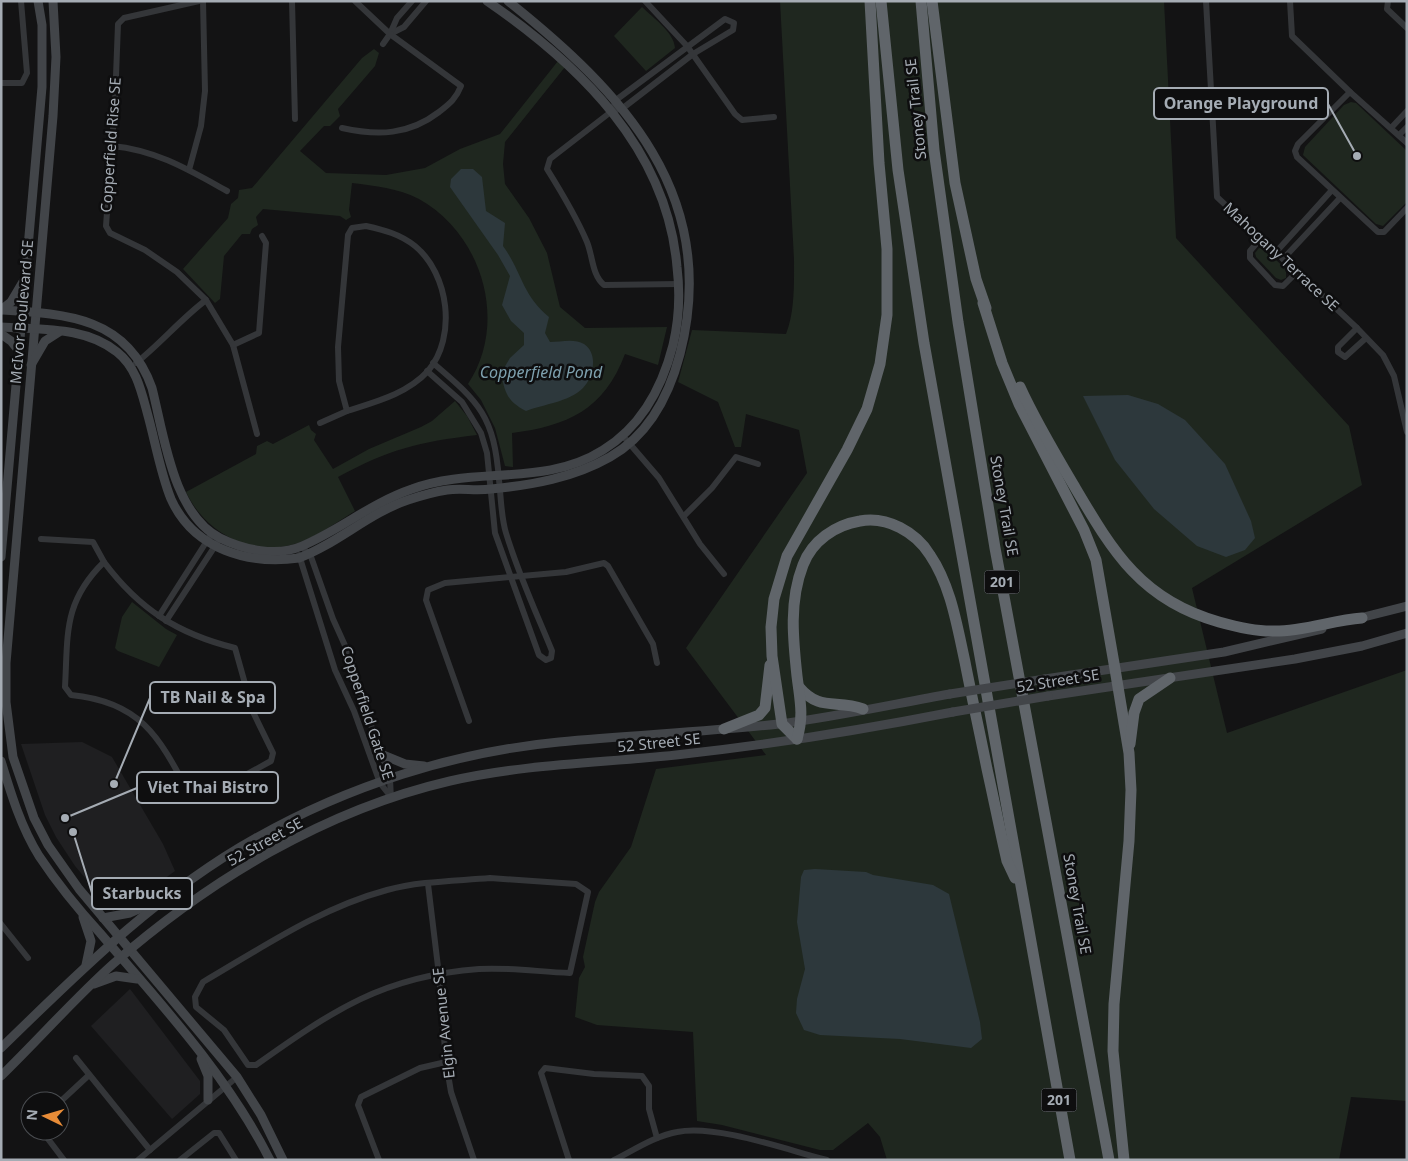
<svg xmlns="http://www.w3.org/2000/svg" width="1408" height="1161" font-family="'Noto Sans',sans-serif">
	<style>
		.built { fill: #1f1f21 }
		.green { fill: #1f271f }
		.water { fill: #2d383c }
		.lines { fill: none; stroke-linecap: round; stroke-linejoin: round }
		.street { stroke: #343639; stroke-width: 6 }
		.secondary { stroke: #424549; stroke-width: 9 }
		.highway { stroke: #60656a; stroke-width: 11 }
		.secondary-bridge { stroke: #424549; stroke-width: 9 }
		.labels { text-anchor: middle; stroke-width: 5; stroke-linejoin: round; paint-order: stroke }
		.shield { fill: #0e0e0f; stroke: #787d82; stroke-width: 1 }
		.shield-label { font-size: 14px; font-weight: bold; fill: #a5acb4 }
		.street-label { font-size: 15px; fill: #a5acb4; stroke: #0e0e0f }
		.water-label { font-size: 16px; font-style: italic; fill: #7ea0ae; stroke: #0e0e0f }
		.leader { fill: none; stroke: #a5acb4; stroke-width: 2 }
		.callout-dot { fill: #a5acb4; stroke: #0e0e0f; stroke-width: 2 }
		.callout { fill: #0e0e0f; stroke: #a5acb4; stroke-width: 2 }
		.callout-label { font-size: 16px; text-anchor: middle; font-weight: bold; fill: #a5acb4 }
	</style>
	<rect width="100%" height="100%" fill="#131314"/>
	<g class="built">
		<path d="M 82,742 L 112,757 L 163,844 L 175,871 L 138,898 L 113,911 L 75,866 L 56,837 L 45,815 L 21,744 Z"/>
		<path d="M 130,989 L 200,1081 L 200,1094 L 172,1119 L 91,1026 Z"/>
	</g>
	<g class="green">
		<path d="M 780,1 L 1164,1 L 1176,238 L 1349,426 L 1362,485 L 1192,588 L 1227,733 L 1407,670 L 1407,1101 L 1351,1097 L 1339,1160 L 887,1160 L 880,1137 L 868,1123 L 833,1150 L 820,1150 L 722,1125 L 697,1121 L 693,1032 L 597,1025 L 575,1017 L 579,978 L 585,967 L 583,957 L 595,902 L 599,892 L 631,847 L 656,769 L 766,755 L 686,648 L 807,473 L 799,430 L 746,414 L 741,447 L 735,447 L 718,402 L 678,382 L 692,330 L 786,334 C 795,311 794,283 794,259 Z"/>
		<path d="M 642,7 C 653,18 674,32 675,48 L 646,71 L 614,36 Z"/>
		<path d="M 374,49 L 379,53 L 375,66 L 338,109 L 340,116 L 330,126 L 324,126 L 300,151 L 326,173 L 386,175 L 425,168 L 460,149 L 500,134 L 558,61 L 565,67 L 505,142 L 503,164 L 505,184 L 529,218 L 547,253 L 560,307 L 585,328 L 667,327 L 658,365 L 625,354 C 604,410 567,426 512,433 L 513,467 L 505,466 L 495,428 L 481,400 L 468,384 C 509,322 482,234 419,199 C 398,188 375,186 352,183 L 349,210 L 351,217 L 346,220 L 340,216 L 263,209 L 256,217 L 258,225 L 252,229 L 250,234 L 242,234 L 224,256 L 220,299 L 215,303 L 183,269 L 228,218 L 231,204 L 238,198 L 239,190 L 252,188 L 362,58 Z"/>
		<path d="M 1351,102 L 1356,103 L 1407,151 L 1407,202 L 1383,226 L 1376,224 L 1303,155 L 1305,147 L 1344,105 Z"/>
		<path d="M 1259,248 L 1264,249 L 1286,269 L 1286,278 L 1281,280 L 1276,278 L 1256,257 L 1255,253 Z"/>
		<path d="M 455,401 L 467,416 L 477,435 C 418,442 390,449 338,477 L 355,511 C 337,522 318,536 298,543 C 253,558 206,534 186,492 L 256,454 L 257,446 L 267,441 L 273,444 L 309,425 L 311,430 L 316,434 L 314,440 L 333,469 L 369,449 L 421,427 L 432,421 Z"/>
		<path d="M 132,602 L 166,629 L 177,635 L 159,667 L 118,651 L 115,648 L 122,617 Z"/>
	</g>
	<g class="water">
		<path d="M 461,169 L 473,169 L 482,177 L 486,211 L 505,223 L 503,246 C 522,272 522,295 549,317 L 545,333 L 550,342 C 561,342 574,338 584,344 C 599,354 593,378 583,388 C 569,402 544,404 526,411 C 507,401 505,393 501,373 L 510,358 L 524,345 L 524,333 L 511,321 L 502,305 L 510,276 L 498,255 L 450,187 L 451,179 Z"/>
		<path d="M 1128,395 L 1158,404 L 1185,420 L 1225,464 L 1251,521 L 1255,538 L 1245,550 L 1226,557 L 1197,546 L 1154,509 L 1115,460 L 1083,396 Z"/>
		<path d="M 815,869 L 866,872 L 873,875 L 933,885 L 949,894 L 980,1022 L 982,1039 L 971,1048 L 900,1039 L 820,1035 L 804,1030 L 796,1013 L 797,999 L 805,969 L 797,922 L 801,877 L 804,870 Z"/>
	</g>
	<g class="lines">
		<g class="street">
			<path d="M 199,1 L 124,18 L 118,24 L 115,102 L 106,226 L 110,233 L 145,250 L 177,272 L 206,300 L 233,345 L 257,434"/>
			<path d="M 292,1 L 295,119"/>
			<path d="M 645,1 L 687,46 L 735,114 L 742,120 L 774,117"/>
			<path d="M 1206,1 L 1217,197 L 1357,328 L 1383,355 L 1394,376 L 1407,432"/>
			<path d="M 1290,1 L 1292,36 L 1350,92"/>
			<path d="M 1388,1 L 1387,9 L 1407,28"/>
			<path d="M 390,34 L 404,27 L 426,1"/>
			<path d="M 383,44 L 390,34 L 397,18 L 412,1"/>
			<path d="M 1,83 L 22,83 L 27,73 L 21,1"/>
			<path d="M 1211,94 L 1225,95"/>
			<path d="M 612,111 L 616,100 L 725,19 L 734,23 L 733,30 L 693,54 L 623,108 L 612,111 L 550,159 L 547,169 C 562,193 576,216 587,242 C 593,257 592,275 604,285 L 679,284"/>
			<path d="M 342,128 C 378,136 409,135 439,112 C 449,104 456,99 461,86 L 390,34 L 355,1"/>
			<path d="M 1391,128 L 1407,111"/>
			<path d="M 1399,135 L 1407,127"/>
			<path d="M 1407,143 L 1350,92 L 1298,144 L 1295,151 L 1297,157 L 1378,232 L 1384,232 L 1407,208"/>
			<path d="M 112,146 C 156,150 189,170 227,191"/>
			<path d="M 189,170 L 201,126 L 205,91 L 203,1"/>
			<path d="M 366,226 C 384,230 400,234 415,246 C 449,274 457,337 428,371 C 407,394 375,402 347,411 L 339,381 L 338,347 L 348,235 L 352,228 Z"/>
			<path d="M 1261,238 L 1250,251 L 1250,258 L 1275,285 L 1283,286 L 1297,272"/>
			<path d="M 1276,252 L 1332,190"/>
			<path d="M 1283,259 L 1340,198"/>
			<path d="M 1357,328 L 1338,347 L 1338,352 L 1345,357 L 1366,338"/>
			<path d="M 233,345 L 259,333 L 266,243 L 262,236"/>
			<path d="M 136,363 C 161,343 181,319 206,300"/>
			<path d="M 427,371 L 462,402 L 481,433 L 487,453 L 495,533 L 539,655 L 546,660 L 551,658 L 552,651 C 536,612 518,573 506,533 C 501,517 501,497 499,480 C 494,416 480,403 433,363"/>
			<path d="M 320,423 L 347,411"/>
			<path d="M 623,436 L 659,478 L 700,544 L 724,574"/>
			<path d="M 684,516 L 712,488 L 736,457 L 758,464"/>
			<path d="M 41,539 L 93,542 L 104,562"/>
			<path d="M 301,547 L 310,554 L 333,619 L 352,661 L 365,708 L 390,779 L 391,799"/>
			<path d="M 299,555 L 335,670 L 354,711 L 380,783 L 391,797"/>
			<path d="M 104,562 C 139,609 178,634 235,648 L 253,712 L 273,753 L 271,761 L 200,800 L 191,797 C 160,739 143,702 71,695 L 65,687 C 68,634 63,602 104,562 Z"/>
			<path d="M 159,616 L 212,533"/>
			<path d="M 166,621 L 217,543"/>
			<path d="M 469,721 L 426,600 L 428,590 L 445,583 L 566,572 L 604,563 L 608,566 L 653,644 L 657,663"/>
			<path d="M 490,878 L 576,884 L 588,892 L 570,973 C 540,972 509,967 479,969 C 383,976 332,1011 256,1065 L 248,1065 L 224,1030 L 196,1007 L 195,997 L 203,982 C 263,947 320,908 387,890 C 420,881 456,881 490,878 Z"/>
			<path d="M 428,884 L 439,975 L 446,1062 L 451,1092 L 474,1160"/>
			<path d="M 1,924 L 28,958"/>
			<path d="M 76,1058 L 150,1150"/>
			<path d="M 60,1102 L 89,1075"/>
			<path d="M 42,1131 L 64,1160"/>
			<path d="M 138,1160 L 237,1077"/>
			<path d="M 180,1160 L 214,1133 L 219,1133 L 236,1160"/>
			<path d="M 379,1160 L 358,1105 L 361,1097 L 420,1068 L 446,1062"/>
			<path d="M 569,1160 L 541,1073 L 545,1068 L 594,1074 L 642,1076 L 649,1086 L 649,1109 L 657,1138"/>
			<path d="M 614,1160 C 634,1150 655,1136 677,1132 C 716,1124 787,1150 827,1160"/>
		</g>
		<g class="secondary">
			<path d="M 53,1 L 56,57 L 53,116 L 6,663 L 6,702 L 13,757 L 34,818 L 48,845 L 79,889 L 237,1077 L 261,1115 L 283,1160"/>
			<path d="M 1,310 C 67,314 127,317 152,388 C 164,435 173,514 220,538 C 244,550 277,557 302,546 C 340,530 371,503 412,489 C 474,466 545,487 603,450 C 642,426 662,388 673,345 C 679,320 680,292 677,267 C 667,149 580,65 487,1"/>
			<path d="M 1,310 L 11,302 L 24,280"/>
			<path d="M 1,327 C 41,330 85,326 117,352 C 136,367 141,390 147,412 C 155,440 160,472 171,499 C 194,550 249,565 299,558 C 337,544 369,513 408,500 C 420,496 434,492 447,490 C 461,488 476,491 491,489 C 532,485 573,478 610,457 C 649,435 669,396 680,354 C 721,195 622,92 508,1"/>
			<path d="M 1,334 L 11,341 L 19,351"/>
			<path d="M 31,365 L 45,341 L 59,332"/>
			<path d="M 1,557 L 42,87 L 42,25 L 38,1"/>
			<path d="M 1356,619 L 1407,606"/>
			<path d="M 1045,679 L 1224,652 L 1322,629"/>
			<path d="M 1048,696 L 1295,659 L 1362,646 L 1407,633"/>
			<path d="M 383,755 L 405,764 L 424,766"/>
			<path d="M 1,761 C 11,794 21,827 39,856 C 57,883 78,909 100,933 C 161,1004 227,1075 270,1160"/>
			<path d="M 83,917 L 91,941 L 86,965"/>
			<path d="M 103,918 L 130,913 L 162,899"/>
			<path d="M 94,984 L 116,976 L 137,979"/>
			<path d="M 1,1048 C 79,972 159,892 256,838 C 348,786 454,752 559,742 C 632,735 706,732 779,724 C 835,717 894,704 950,694"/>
			<path d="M 201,1059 L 208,1076 L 208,1100"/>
			<path d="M 1,1076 C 39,1039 74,999 113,964 C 209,880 325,810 450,781 C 524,764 601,763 676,755 C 769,745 861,730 953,712"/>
		</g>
		<g class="highway">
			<path d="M 881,1 L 898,170 L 924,343 L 1070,1160"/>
			<path d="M 921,1 L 934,150 L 958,322 L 995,548 L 1109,1160"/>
			<path d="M 932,1 L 955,183 L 976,279 L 986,308"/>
			<path d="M 983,303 L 1002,363 L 1019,404 L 1084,530 L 1096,560 L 1115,669 L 1129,753 L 1131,790 L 1129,841 L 1114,1004 L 1113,1051 L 1124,1160"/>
			<path d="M 1020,387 C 1035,420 1054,452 1073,484 C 1112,550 1140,600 1219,622 C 1237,627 1257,632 1275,631 C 1305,631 1333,620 1362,618"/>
			<path d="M 799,687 C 820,712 836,699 863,709"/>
			<path d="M 724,729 L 759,715 L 765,708 L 770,665"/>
			<path d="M 797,739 L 782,724 L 772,656 L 771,627 L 774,599 L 787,556 L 847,450 L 867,409 L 880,364 L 887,315 L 887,249 L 879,163 L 870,1"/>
			<path d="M 797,739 C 804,715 800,701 797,676 C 793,639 789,601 803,565 C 812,541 835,525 860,521 C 887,516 916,532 930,555 C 951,586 957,626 965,662 C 972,698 980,734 987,769 C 994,800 1000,831 1007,861 L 1015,878"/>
			<path d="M 1130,744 L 1134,713 L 1139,699 L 1170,678"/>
		</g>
		<g class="secondary-bridge">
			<path d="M 950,694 L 1045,679"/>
			<path d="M 953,712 L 1048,696"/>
		</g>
	</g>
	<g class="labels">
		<g class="shield">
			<rect x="984.5" y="570.5" width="35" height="23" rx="4"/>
			<rect x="1041.5" y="1088.5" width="35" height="23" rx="4"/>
		</g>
		<g class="shield-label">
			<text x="1002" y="587">201</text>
			<text x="1059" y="1105">201</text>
		</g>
		<g class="street-label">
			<text transform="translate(916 109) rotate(-96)" y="5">Stoney Trail SE</text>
			<text transform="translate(111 145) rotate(-86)" y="5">Copperfield Rise SE</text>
			<text transform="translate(1281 257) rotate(43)" y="5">Mahogany Terrace SE</text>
			<text transform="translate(22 312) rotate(-85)" y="5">McIvor Boulevard SE</text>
			<text transform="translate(1004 506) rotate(80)" y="5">Stoney Trail SE</text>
			<text transform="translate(1058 681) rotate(-9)" y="5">52 Street SE</text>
			<text transform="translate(367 713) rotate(72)" y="5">Copperfield Gate SE</text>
			<text transform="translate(659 743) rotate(-6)" y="5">52 Street SE</text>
			<text transform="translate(265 842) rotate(-29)" y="5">52 Street SE</text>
			<text transform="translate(1077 904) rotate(80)" y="5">Stoney Trail SE</text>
			<text transform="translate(444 1023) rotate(-96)" y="5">Elgin Avenue SE</text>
		</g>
		<g class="water-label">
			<text x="541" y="378">Copperfield Pond</text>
		</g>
	</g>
	<path class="leader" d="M1357 156L1328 104M114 784L150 698M65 818L137 788M73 832L92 893"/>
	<g class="callout-dot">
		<circle cx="1357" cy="156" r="5"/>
		<circle cx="114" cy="784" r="5"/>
		<circle cx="65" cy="818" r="5"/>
		<circle cx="73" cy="832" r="5"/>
	</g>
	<g class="callout">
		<rect x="1154" y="88" width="174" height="31" rx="5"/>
		<rect x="150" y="682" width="125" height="31" rx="5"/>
		<rect x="137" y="772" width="141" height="31" rx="5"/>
		<rect x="92" y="878" width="100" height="31" rx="5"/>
	</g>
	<g class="callout-label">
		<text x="1241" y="109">Orange Playground</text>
		<text x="213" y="703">TB Nail &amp; Spa</text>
		<text x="208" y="793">Viet Thai Bistro</text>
		<text x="142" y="899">Starbucks</text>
	</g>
	<rect width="1408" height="1161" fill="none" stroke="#a5acb4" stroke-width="5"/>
	<g transform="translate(45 1116) rotate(275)"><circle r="24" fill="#0e0e0f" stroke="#4a4d51"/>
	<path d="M0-4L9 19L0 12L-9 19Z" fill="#e78c38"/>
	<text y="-8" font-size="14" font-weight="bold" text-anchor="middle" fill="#a5acb4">N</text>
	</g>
</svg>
